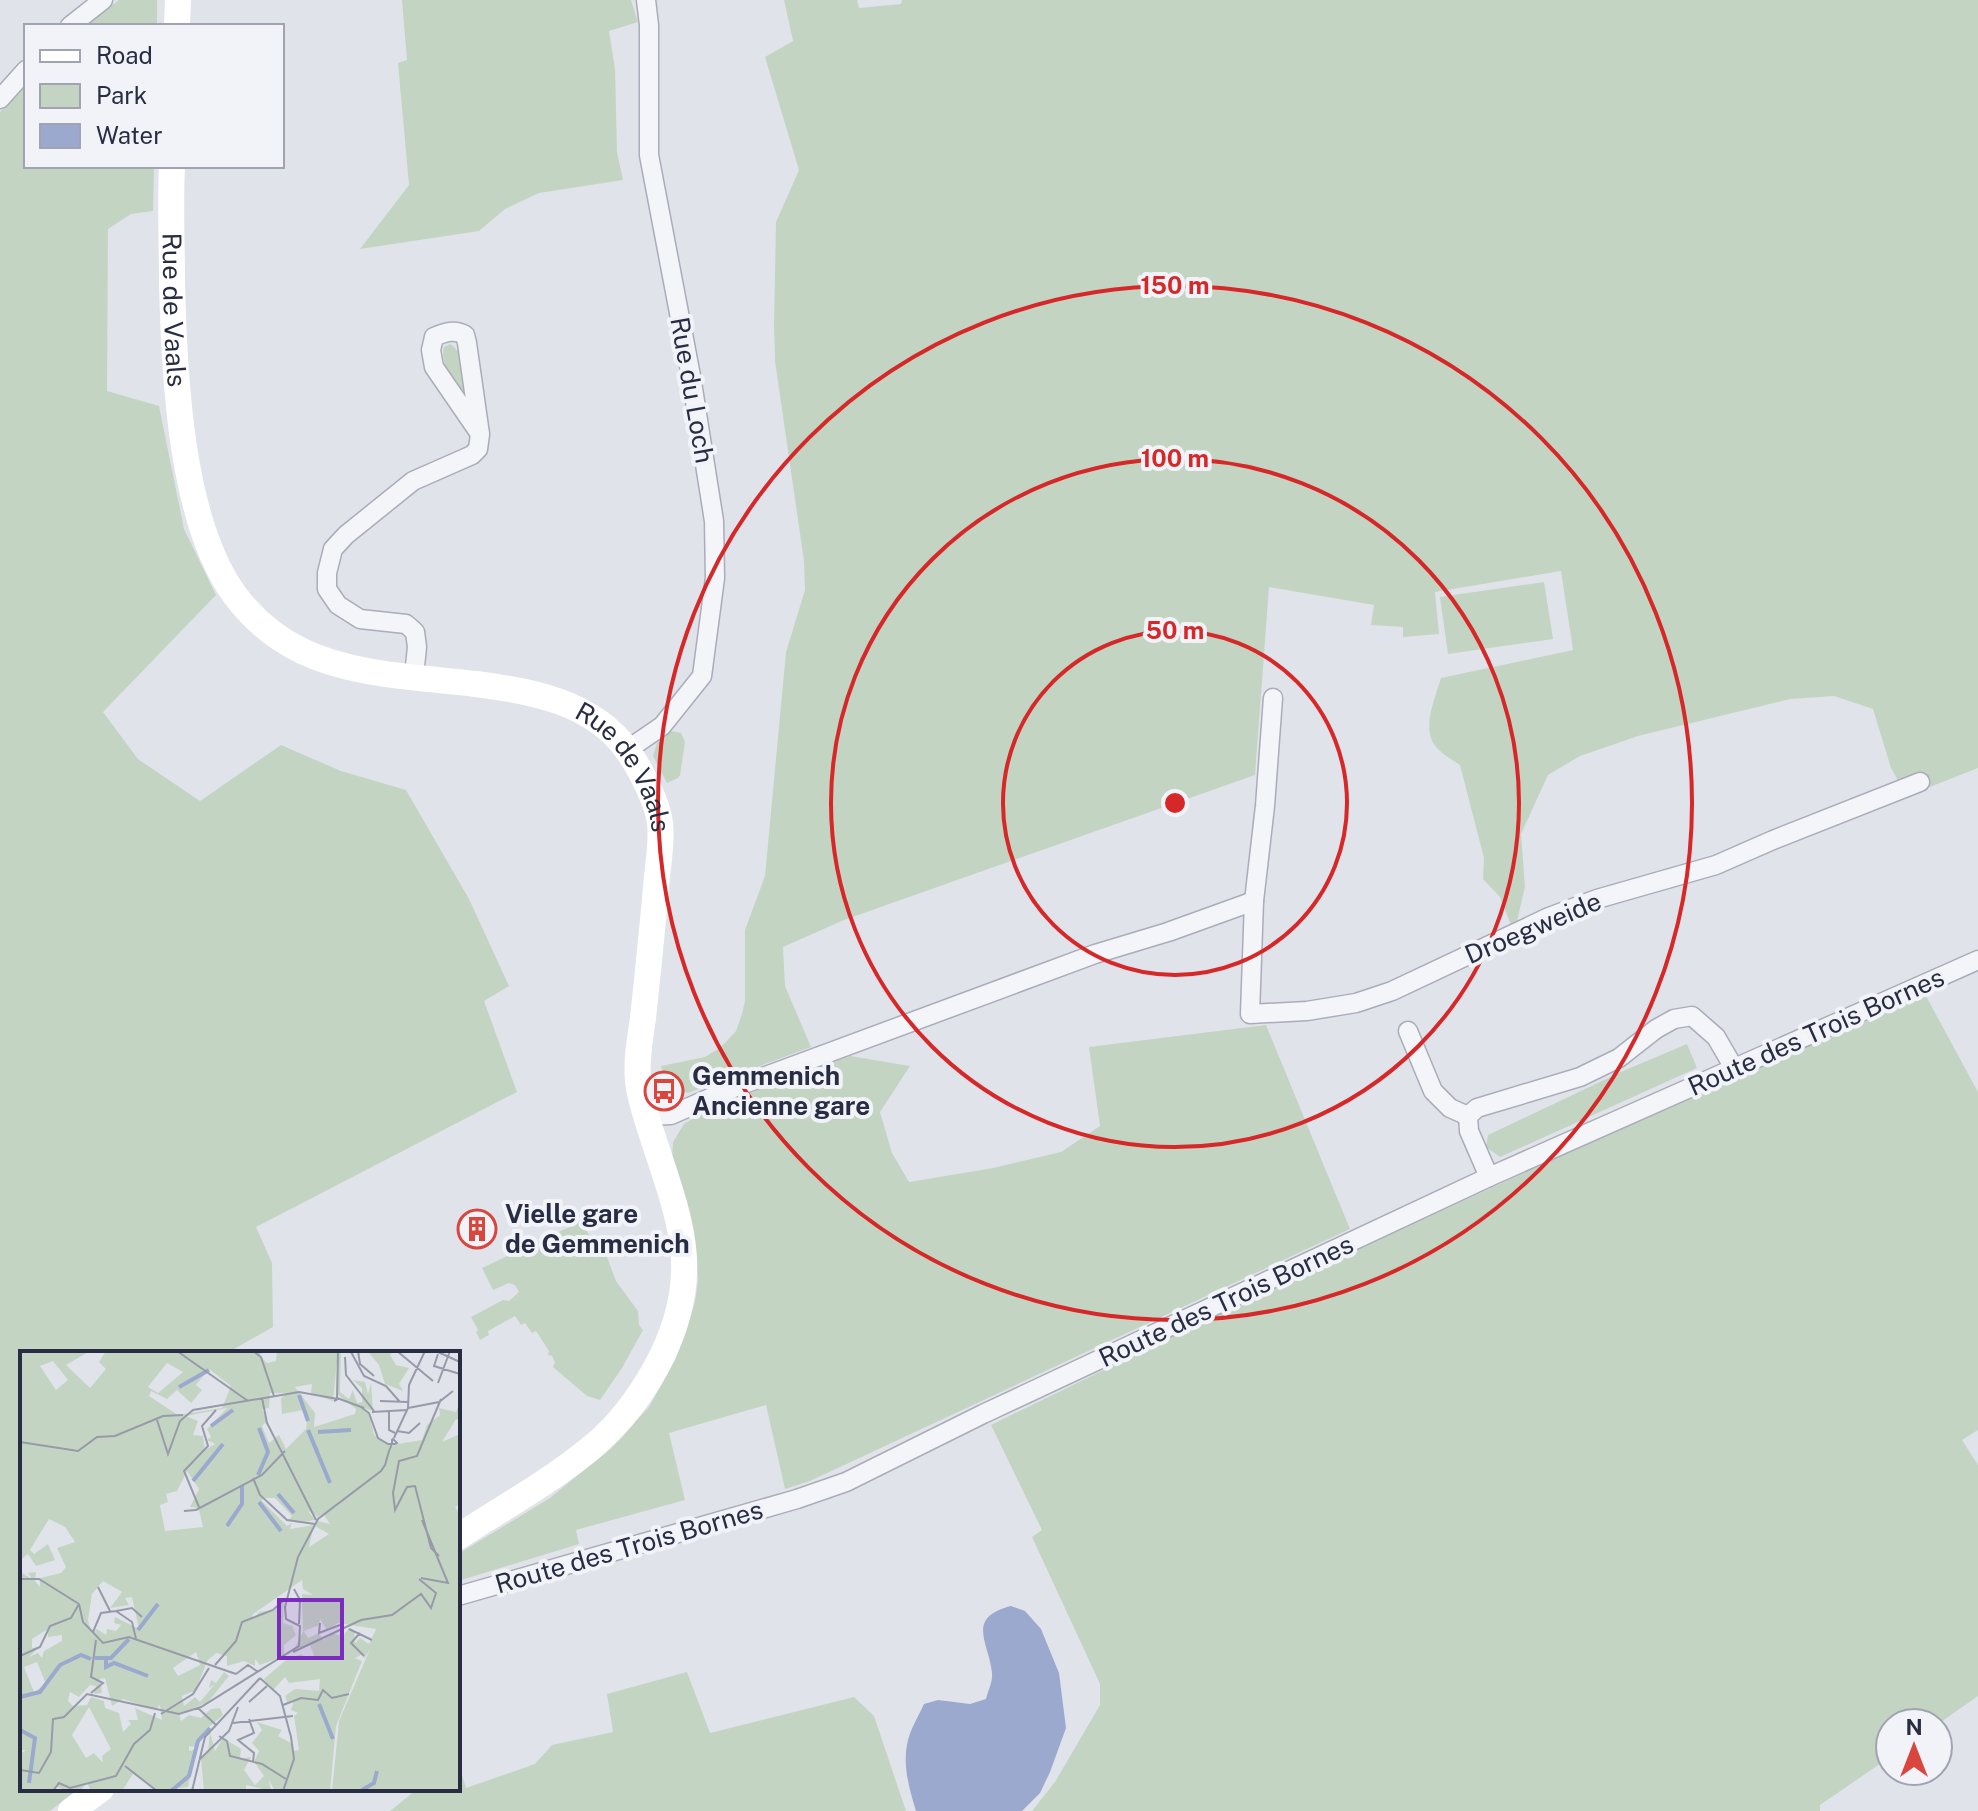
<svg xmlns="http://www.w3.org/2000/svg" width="1978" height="1811" font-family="'Public Sans',sans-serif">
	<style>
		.green { fill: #c3d5c2 }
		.water { fill: #9aa9cd }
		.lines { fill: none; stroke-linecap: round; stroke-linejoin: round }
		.street-casing { stroke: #aaacb9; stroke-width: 21 }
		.street { stroke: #f4f5f9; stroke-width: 18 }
		.secondary { stroke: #fff; stroke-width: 26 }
		.ring { fill: none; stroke: #d62828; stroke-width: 4 }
		.labels { text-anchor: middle; stroke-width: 8; stroke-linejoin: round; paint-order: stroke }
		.street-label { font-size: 26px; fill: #282d44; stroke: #f1f3f8 }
		.poi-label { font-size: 26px; font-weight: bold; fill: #282d44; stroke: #f1f3f8; text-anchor: start }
		.inset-river { fill: none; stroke: #9aa9cd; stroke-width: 4 }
		.inset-road { fill: none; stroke: #979aa8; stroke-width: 2 }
		.view { fill: #7b2cbf; fill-opacity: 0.15; stroke: #7b2cbf; stroke-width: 4 }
		.inset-edge { fill: none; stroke: #282d44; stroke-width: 4 }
		.centre { fill: #d62828; stroke: #f1f3f8; stroke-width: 4 }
		.ring-label { font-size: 24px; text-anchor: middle; font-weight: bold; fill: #d62828; stroke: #f1f3f8; stroke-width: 8; stroke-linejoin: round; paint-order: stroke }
	</style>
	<rect width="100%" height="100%" fill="#e1e3eb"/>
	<g class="green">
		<path d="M 119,0 L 157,0 L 157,26 L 84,26 Z"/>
		<path d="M 402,0 L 631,0 L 638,22 L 609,31 L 615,69 L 617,152 L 623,180 L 539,193 L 505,209 L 479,231 L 360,249 L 409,185 L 398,63 L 407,60 Z"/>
		<path d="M 784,0 L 857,0 L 859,8 L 901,4 L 902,0 L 1978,0 L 1978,768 L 1907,796 L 1891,768 L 1873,709 L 1834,696 L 1790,699 L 1638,736 L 1580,756 L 1548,775 L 1521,834 L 1525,887 L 1517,921 L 1511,925 L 1500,897 L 1483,879 L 1484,858 L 1460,765 C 1453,760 1445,756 1439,750 C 1419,732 1435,699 1441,678 L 1573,650 L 1561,571 L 1435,592 L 1439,634 L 1403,637 L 1403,627 L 1371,625 L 1374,605 L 1269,587 L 1255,775 L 844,920 L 783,947 L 785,986 L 811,1047 L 688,1093 L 680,1091 L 665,1082 L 661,1066 L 705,1057 L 721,1047 L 736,1031 L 742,1014 L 745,1001 L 745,930 L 765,876 L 786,652 L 805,590 L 804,561 L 775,361 L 774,324 L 776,222 L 799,170 L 765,57 L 793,41 Z"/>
		<path d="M 26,84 L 26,166 L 154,166 L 153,211 L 131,214 L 108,229 L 107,391 L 159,406 L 184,529 L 216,595 L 103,712 L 138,759 L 200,801 L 281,745 L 341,771 L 406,790 L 469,899 L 509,986 L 484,1001 L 517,1092 L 256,1227 L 272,1263 L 273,1327 L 227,1353 L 22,1353 L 22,1789 L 78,1789 L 50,1811 L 0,1811 L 0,112 Z"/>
		<path d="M 450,344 C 465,353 464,377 467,393 C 452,383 440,364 444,347 Z"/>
		<path d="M 1544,582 L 1553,639 L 1448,654 L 1440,597 Z"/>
		<path d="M 672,731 L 681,733 L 685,742 L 680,775 L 678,778 L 667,783 L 653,756 L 657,743 Z"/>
		<path d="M 1926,996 L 1978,1092 L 1978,1430 L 1962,1440 L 1978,1465 L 1978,1696 L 1938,1724 L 1890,1723 L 1890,1757 L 1820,1805 L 1820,1811 L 1032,1811 L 1055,1782 L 1100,1705 L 1100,1684 L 1032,1537 L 1042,1530 L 991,1425 L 1262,1293 L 1744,1072 Z"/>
		<path d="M 1266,1025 L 1350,1229 L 810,1481 L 785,1489 L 766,1405 L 669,1433 L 685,1500 L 576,1530 L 579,1544 L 458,1581 L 458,1554 L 550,1498 L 606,1452 L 649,1407 L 675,1360 L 686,1331 L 695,1301 L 698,1281 L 697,1258 L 685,1201 L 672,1161 L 673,1142 L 684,1124 L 700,1114 L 795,1075 L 850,1056 L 910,1066 L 880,1112 L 892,1153 L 909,1182 L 993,1168 L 1061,1152 L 1100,1126 L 1089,1047 Z"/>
		<path d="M 1687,1044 L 1697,1068 L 1500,1157 L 1486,1147 L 1488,1135 L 1623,1071 Z"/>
		<path d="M 582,1221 L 592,1241 L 600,1238 L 616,1281 L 638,1311 L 639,1325 L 643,1330 L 622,1368 L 600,1400 L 587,1396 L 553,1367 L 555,1362 L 552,1356 L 548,1355 L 549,1351 L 536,1331 L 532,1333 L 525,1323 L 521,1325 L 515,1316 L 488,1331 L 489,1335 L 480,1340 L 476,1332 L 478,1330 L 471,1317 L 503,1300 L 509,1301 L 519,1292 L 515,1285 L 509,1283 L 493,1290 L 482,1268 Z"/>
		<path d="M 687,1672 L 710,1733 L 854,1697 L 874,1716 L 906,1811 L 390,1811 L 410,1795 L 414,1789 L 458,1789 L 458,1762 L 466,1788 L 535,1764 L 552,1745 L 613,1732 L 607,1694 Z"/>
	</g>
	<path class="water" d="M 1011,1606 L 1025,1611 L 1041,1629 L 1059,1673 L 1066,1728 L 1050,1772 L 1040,1793 L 1022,1811 L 916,1811 C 909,1788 902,1764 908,1740 C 911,1728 919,1715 924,1704 L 938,1700 L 970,1704 L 986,1699 C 988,1691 993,1681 992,1673 C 989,1642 965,1618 1011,1606 Z"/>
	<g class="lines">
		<g class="street-casing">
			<g id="street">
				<path d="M 70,26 L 103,0"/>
				<path d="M 0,99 L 26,70"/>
				<path d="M 414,676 L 417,647 L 415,632 L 406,624 L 360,619 L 338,605 L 327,589 L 327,573 L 333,549 L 346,535 L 413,481 L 472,455 L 478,449 L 480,434 L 467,343 L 465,335 C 455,329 445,332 434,337 L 431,350 L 434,367 L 480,434"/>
				<path d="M 1273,698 L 1265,806 L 1254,901 L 1250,1014 L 1307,1011 L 1356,1003 L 1392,991 L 1549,917 L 1597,899 L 1716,865 L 1773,840 L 1920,782"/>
				<path d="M 627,750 L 662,726 L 702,676 L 715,578 L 714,521 L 691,376 L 649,155 L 649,25 L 646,0"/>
				<path d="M 1408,1031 L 1433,1091 L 1450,1108 L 1468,1116"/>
				<path d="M 646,1116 L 671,1115 L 728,1090 L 1095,954 L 1168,932 L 1254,901"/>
				<path d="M 1489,1177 L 1469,1131 L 1468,1116 L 1477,1108 L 1580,1077 L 1619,1058 L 1656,1029 L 1674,1019 L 1692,1016 L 1716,1037 L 1734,1068"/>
				<path d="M 458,1596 L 797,1499 L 846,1482 L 983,1414 L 1489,1177 L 1978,960"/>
			</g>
		</g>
		<use href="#street" class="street"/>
		<g class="secondary">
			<path d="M 177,26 L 178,0"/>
			<path id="s1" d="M 172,166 C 170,205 172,243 172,282 C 174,372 180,519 234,594 C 251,617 275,638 302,651 C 354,676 419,677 476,684 C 531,691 593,702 627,750 C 639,766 658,803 660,823 C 662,840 659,859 657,876 C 653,924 648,971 643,1018 C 640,1039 636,1060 638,1081 C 640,1101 648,1122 654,1141 C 681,1223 702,1273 662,1356 C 646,1389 620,1425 591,1448 C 550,1482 502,1508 458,1537"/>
			<path d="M 71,1811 L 101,1789"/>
		</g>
	</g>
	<g class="ring">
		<circle cx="1175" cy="803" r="172"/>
		<circle cx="1175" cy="803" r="344"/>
		<circle cx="1175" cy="803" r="517"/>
	</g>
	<defs>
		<g id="bus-ring" transform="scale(2)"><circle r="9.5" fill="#f1f3f8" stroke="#d8463e" stroke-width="1.5"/><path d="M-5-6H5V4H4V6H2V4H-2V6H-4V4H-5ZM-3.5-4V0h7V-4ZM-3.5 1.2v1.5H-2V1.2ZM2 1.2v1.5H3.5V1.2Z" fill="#d8463e"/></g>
		<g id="building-ring" transform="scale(2)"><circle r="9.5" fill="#f1f3f8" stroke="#d8463e" stroke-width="1.5"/><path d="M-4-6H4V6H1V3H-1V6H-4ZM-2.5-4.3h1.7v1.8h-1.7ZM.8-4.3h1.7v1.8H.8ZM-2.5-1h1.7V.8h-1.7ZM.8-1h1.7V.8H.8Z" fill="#d8463e"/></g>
	</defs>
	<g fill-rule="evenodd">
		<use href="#bus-ring" x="664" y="1091"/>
		<use href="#building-ring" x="477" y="1229"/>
	</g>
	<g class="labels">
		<g class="street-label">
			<text dy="9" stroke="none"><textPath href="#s1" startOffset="144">Rue de Vaals</textPath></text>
			<text transform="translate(692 390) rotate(80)" y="9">Rue du Loch</text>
			<text dy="9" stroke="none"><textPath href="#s1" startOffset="888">Rue de Vaals</textPath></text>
			<text transform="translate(1533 928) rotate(-23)" y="9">Droegweide</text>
			<text transform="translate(1816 1032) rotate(-24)" y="9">Route des Trois Bornes</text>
			<text transform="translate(1226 1301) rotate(-25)" y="9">Route des Trois Bornes</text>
			<text transform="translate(629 1547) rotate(-16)" y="9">Route des Trois Bornes</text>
		</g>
		<g class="poi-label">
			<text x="692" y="1085">Gemmenich<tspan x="692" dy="30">Ancienne gare</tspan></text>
			<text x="505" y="1223">Vielle gare<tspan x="505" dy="30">de Gemmenich</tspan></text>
		</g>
	</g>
	<g transform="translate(20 1351)">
		<rect width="440" height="440" fill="#e1e3eb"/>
		<path d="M 0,0 L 70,0 L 46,14 L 70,37 L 86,18 L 79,11 L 86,0 L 246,0 L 239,4 L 247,12 L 256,10 L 257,0 L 318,0 L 313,50 L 321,53 L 291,42 L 292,33 L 275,36 L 295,62 L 294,76 L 335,63 L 336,58 L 317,43 L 317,12 L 319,0 L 321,0 L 320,41 L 329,48 L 333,39 L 337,52 L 342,51 L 342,37 L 333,29 L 345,31 L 348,43 L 351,32 L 353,60 L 340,56 L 349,62 L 354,84 L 370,94 L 368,105 L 372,94 L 402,89 L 407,74 L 420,64 L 419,57 L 436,61 L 440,50 L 440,70 L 436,68 L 422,91 L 440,83 L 440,153 L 435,156 L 440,164 L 440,440 L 312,440 L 319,370 L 350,298 L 344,308 L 343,303 L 335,307 L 342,310 L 316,375 L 310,440 L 255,440 L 249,429 L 251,440 L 226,434 L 226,440 L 184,440 L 181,408 L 188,401 L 190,381 L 195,400 L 203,387 L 221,398 L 220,408 L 231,406 L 224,419 L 235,434 L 244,425 L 234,411 L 239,400 L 232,392 L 242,379 L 237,371 L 262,379 L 258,385 L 271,392 L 272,400 L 279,399 L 274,365 L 278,362 L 271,359 L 274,349 L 267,351 L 265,345 L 275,338 L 299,340 L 300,328 L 269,332 L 265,326 L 253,339 L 244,328 L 266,309 L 281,303 L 289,309 L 294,304 L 290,294 L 273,300 L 283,281 L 282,243 L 293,244 L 283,238 L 282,229 L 232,264 L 234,268 L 239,261 L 254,259 L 264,248 L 263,272 L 272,275 L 276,284 L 264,294 L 264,305 L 240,314 L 235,308 L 235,315 L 224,310 L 207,315 L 207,305 L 196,302 L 187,310 L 176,339 L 162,345 L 164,355 L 175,346 L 180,351 L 195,333 L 189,337 L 191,329 L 196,332 L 204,321 L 209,325 L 188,351 L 159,363 L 161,370 L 169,364 L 181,367 L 191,358 L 200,357 L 203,364 L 183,381 L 176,396 L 169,395 L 169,400 L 176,398 L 168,436 L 138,440 L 113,423 L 102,440 L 71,440 L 67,432 L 60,440 L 47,440 L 45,434 L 46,440 L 36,435 L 36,440 L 0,440 L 0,420 L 11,422 L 0,418 L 0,403 L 6,399 L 0,399 L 0,228 L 2,222 L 12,228 L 8,222 L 16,221 L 15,230 L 20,236 L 20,227 L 41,222 L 46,216 L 37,197 L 55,191 L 45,176 L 29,168 L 10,199 L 14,203 L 28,193 L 35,209 L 16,215 L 8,203 L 0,209 ZM 33,10 L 48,29 L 36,39 L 20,15 ZM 147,12 L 163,21 L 138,42 L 128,36 ZM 189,18 L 211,35 L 202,57 L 158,64 L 129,45 L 131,40 L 147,48 L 157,39 L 171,52 L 182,39 L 176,34 ZM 250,42 L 268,42 L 261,47 L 262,63 L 283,59 L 287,70 L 286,78 L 266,98 L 259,84 L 249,92 L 242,75 L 245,72 L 250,76 L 242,58 L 249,57 ZM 207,57 L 187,78 L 191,86 L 187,89 L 195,93 L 185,99 L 183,85 L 173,84 L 178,70 L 166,65 ZM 167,120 L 179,138 L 170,156 L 180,157 L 161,161 L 179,159 L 183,176 L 145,180 L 140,154 L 148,151 L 146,143 L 157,140 ZM 245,147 L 255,147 L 272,165 L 269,169 L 279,172 L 295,169 L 287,159 L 298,166 L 323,151 L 304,164 L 310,173 L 297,170 L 295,175 L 309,183 L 289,196 L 294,174 L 270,178 L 272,172 L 267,175 L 241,149 ZM 83,230 L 102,241 L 90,257 L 109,254 L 105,247 L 112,246 L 119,278 L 95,266 L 94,272 L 101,274 L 96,280 L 87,278 L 86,284 L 77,278 L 72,283 L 68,269 L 72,243 ZM 300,268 L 307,279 L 318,272 L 356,278 L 349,293 L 340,287 L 335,292 L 334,280 L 329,277 L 323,285 L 313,283 L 303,289 L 299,282 L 288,287 L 284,280 L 299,274 ZM 28,278 L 28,286 L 42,284 L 42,290 L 24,300 L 22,307 L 18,302 L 9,306 L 19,296 L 12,297 L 12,288 ZM 176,301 L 180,314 L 158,325 L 153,317 ZM 17,311 L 26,333 L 14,341 L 4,316 ZM 85,327 L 92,355 L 103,348 L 135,359 L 140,354 L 142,369 L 115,357 L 118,369 L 108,369 L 111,373 L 103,381 L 99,362 L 85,357 L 84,350 L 71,346 L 67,354 L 53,355 L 48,350 L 50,341 L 59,346 L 70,334 L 76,335 L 74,343 L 82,342 L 80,328 ZM 69,356 L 91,398 L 82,405 L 83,412 L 74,402 L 66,407 L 52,384 ZM 364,0 L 374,0 L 370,4 L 376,14 L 389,17 L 379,33 L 383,40 L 365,33 L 359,14 L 349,2 Z" fill="#c3d5c2" fill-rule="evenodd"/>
		<path class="inset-river" d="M 159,36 L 189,19M 279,44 L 288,70M 191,75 L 213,59M 288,79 L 310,132M 298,81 L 331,79M 238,124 L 248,101 L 239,77M 173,130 L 203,93M 258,143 L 274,162M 239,151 L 261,180M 207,175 L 222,153 L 222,135M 118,279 L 138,253M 75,307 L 91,307 L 109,288M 86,309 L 86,316 L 94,312 L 128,325M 0,346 L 20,341 L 40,314 L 61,304 L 71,308M 299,353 L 313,388M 0,379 L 15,387 L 9,432M 342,439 L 354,432 L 357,420M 151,440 L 169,425 L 178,390 L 190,377"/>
		<path class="inset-road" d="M 157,0 L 228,50M 233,0 L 241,6 L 254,45M 318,0 L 317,47 L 344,57M 338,0 L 340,13 L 354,25M 377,0 L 413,30M 331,1 L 344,25 L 366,35 L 380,51M 418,1 L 440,11M 418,3 L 414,15 L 440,23M 325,6 L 326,24 L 354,60M 418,32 L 430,0M 242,47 L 247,72 L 296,169M 360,50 L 388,51M 388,57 L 419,51 L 433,40M 352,61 L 387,59M 369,61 L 369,79 L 375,82M 137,69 L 148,103 L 160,70 L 173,59 L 279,41 L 318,48 L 314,50M 377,80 L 389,82 L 400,72M 374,87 L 388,57 L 389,34 L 405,0M 0,91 L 58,100 L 77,86 L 95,85 L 143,65 L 163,64M 233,127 L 240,144 L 267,169 L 295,173M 179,156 L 164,120 L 188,95 L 182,75 L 196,59M 164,160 L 176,159 L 242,124 L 265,100M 419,205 L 411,197 L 395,135 L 387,136 L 375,159 L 373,142 L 379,110 L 397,105 L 421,48M 401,227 L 428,232 L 402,169M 0,228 L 19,228 L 59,253M 78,236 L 90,260M 274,238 L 280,249 L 279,273M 59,253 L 63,271 L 83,292 L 109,286 L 216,323M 96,260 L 112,257 L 122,266M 300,272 L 299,282 L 320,274M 329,278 L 352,289M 73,281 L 81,262 L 96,260 L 112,271 L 116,288M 340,282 L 331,292 L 344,305M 273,301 L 341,269 L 372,264 L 401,243 L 411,257 L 416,242 L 399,228M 0,305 L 20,296 L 30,275 L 51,267 L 59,253M 195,314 L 216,290 L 222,271 L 253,259 L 265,248M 216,323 L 228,314 L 238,321M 240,327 L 260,345 L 271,386 L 274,408 L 263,440M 71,342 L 83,332 L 71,326 L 76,289M 229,351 L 247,335M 263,354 L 281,347 L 298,349 L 303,339 L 312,347 L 329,343M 178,357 L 196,374M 141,363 L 173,343 L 189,317M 229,368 L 234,382 L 218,389 L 234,402 L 233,411M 213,372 L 273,365M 199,385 L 207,390 L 210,405 L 242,413 L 266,428M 179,409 L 209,380 L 218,356M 105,415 L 137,440M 0,419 L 19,422 L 31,401 L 33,368 L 44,366 L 67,343 L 159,363 L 181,356 L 279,295 L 280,275 L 266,268 L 265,256 L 278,206 L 298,168 L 361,120 L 365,114 L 369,100 L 371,95 L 371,94 L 372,92 L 372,89 L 373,88 L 377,92 L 375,93 L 368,93 L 358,87 L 349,62 L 341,56M 33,440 L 39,432 L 50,437 L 96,425 L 114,393 L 130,379 L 135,362M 172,440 L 185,386 L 240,327"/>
		<path class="view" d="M 259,249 L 322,249 L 322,307 L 259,307 Z"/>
		<rect width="440" height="440" class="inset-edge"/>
	</g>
	<circle cx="1175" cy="803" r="12" class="centre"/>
	<g class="ring-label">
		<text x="1175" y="294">150 m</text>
		<text x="1175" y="467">100 m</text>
		<text x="1175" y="639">50 m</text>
	</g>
	<rect x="24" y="24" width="260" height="144" fill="#f1f3f8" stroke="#a1a4b0" stroke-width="2"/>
	<rect x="40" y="50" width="40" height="12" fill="#ffffff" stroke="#a1a4b0" stroke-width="2"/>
	<text x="96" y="64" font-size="24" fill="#282d44">Road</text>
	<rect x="40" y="84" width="40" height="24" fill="#c3d5c2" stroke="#a1a4b0" stroke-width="2"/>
	<text x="96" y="104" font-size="24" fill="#282d44">Park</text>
	<rect x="40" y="124" width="40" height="24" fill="#9aa9cd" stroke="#a1a4b0" stroke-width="2"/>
	<text x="96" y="144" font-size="24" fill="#282d44">Water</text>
	<g transform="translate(1914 1747)"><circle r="38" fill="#f1f3f8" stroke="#a1a4b0" stroke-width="2"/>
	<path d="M0-6L14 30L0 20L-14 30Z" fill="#d8463e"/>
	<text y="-12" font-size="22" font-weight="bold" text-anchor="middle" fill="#282d44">N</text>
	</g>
</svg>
